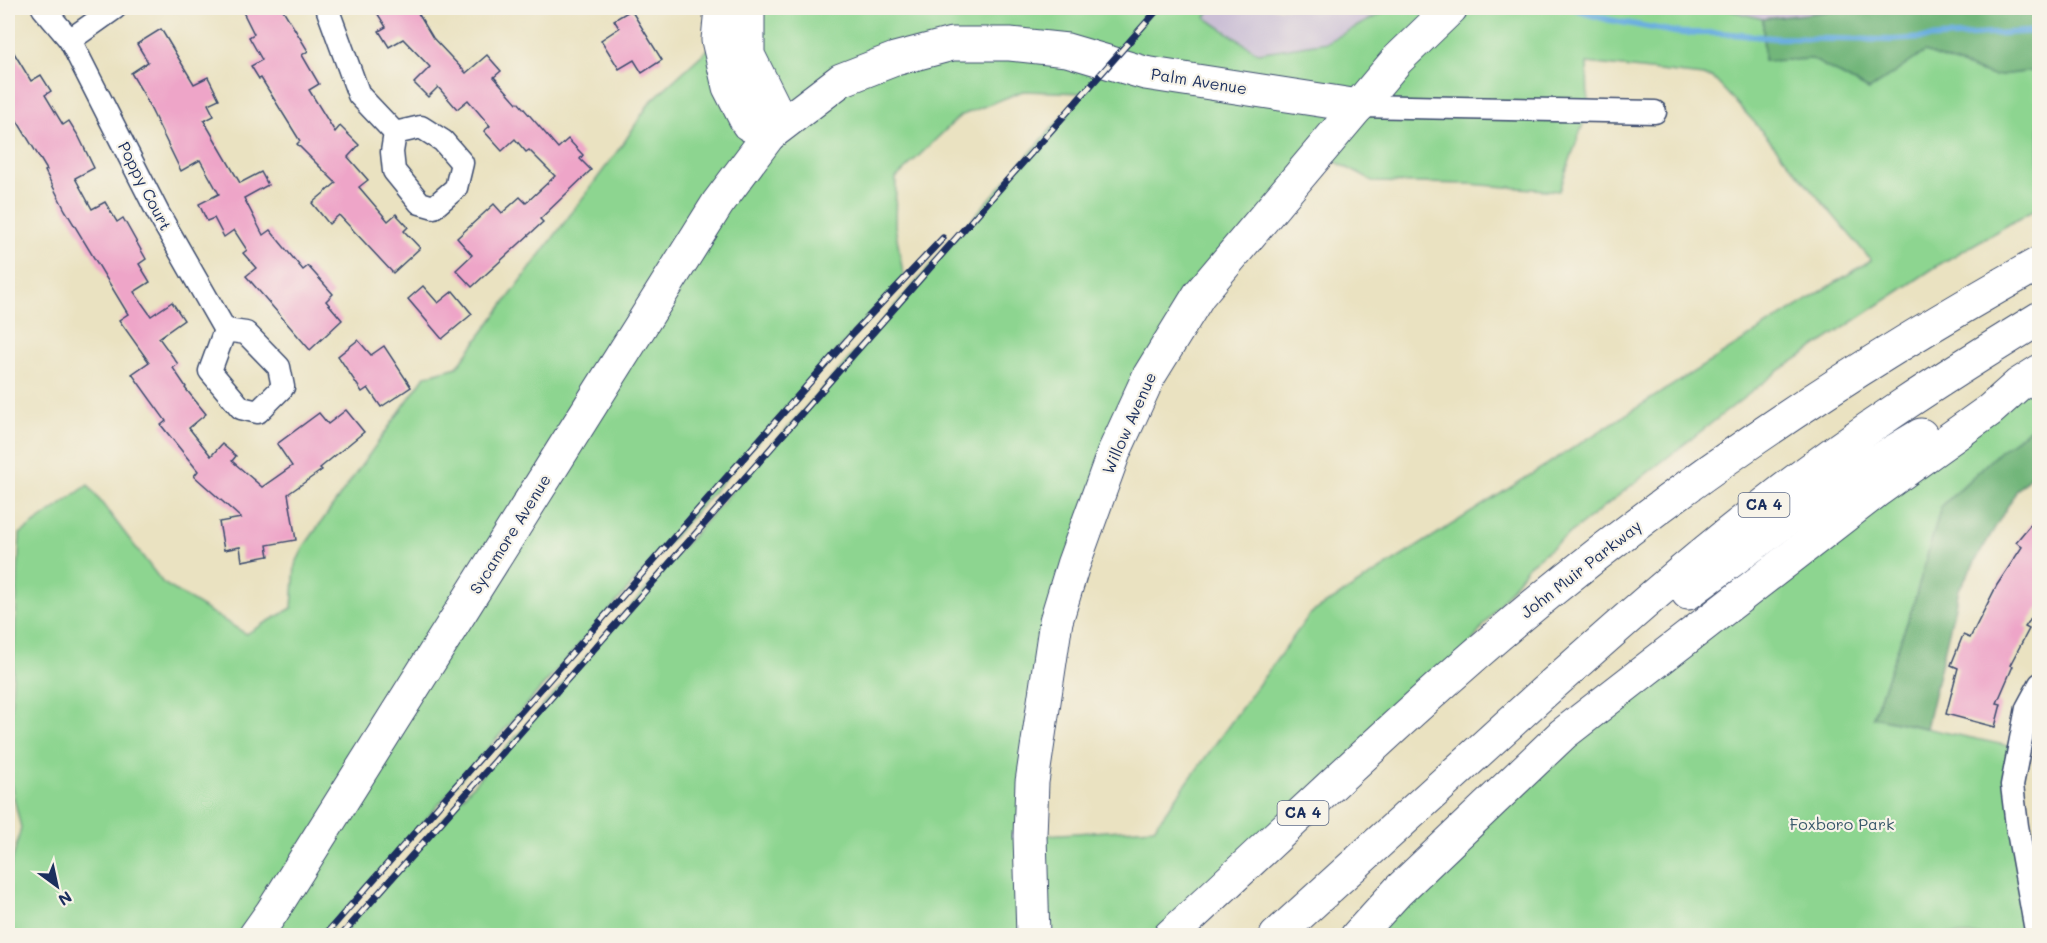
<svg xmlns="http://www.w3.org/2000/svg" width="2047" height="943" font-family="Mali,sans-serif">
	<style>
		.industrial { fill: #cbbfd5 }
		.green { fill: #8dd590; stroke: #548277; stroke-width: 1.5; fill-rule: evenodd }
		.forest { fill: #72b67a; stroke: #46726c; stroke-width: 1.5 }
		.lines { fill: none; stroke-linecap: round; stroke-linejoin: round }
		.stream { stroke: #6aaee0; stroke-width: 6 }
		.building { fill: #eea5c8 }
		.street-casing { stroke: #3a4a6d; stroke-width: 25 }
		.secondary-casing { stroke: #3a4a6d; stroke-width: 35 }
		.highway-casing { stroke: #3a4a6d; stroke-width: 35 }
		.street { stroke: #fff; stroke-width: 22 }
		.secondary { stroke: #fff; stroke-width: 33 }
		.highway { stroke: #fff; stroke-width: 33 }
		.rail-casing { stroke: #1b2f5e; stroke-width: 7 }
		.rail { stroke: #f7f3e8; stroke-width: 4.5; stroke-dasharray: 14; stroke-linecap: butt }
		.labels { text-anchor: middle; stroke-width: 4.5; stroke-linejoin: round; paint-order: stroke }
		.shield { fill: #f7f3e8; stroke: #5d6a87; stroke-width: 1.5 }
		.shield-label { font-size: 15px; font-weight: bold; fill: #1b2f5e }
		.street-label { font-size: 16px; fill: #1b2f5e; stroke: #f7f3e8 }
		.park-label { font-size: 16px; fill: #38586a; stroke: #f7f3e8 }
	</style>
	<rect width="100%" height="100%" fill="#f7f3e8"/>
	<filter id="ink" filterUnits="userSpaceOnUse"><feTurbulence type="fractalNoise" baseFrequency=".0167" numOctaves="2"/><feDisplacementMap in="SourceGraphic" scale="12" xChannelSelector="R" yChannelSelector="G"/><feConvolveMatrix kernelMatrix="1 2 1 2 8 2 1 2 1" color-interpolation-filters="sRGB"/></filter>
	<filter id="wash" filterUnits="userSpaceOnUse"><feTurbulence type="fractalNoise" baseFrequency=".008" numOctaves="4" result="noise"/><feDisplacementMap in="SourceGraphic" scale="24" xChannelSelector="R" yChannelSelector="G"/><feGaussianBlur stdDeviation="1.35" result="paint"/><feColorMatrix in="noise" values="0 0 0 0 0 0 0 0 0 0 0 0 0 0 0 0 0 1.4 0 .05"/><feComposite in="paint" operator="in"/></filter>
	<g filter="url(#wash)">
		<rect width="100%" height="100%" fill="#eae2c1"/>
		<g class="industrial">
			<path d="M 1159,8 L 1451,8 L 1359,106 Z"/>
			<path d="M 1720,8 L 1858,8 L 1763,19 Z"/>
		</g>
		<g class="green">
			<path d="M 748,8 L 1212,8 L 1205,17 L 1258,53 L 1327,42 L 1392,8 L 1720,8 L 1763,19 L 1764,61 L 1812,59 L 1869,90 L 1925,52 L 1993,76 L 2039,70 L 2039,207 L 1940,264 L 1777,372 L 1528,566 L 1436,690 L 1170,935 L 341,935 L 1083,93 L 1023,91 L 960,116 L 896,178 L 895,226 L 904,279 L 854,332 L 324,935 L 8,935 L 8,873 L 10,869 L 21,828 L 8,772 L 20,534 L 88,485 L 163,583 L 246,634 L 292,608 L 295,565 L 305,545 L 425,376 L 457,367 L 625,141 L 650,102 L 718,40 ZM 1587,63 L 1712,77 L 1755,123 L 1871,260 L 1310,614 L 1154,828 L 1030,836 L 1073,565 L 1199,295 L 1319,153 L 1374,182 L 1469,184 L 1559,191 L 1588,110 Z"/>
			<path d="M 2039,371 L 2039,422 L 2000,451 L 1941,507 L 1913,606 L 1873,717 L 2019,748 L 2037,935 L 1357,936 L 1563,734 Z"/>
		</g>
		<g class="forest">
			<path d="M 1858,8 L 2039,8 L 2039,70 L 1993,76 L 1925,52 L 1869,90 L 1812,59 L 1764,61 L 1763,19 Z"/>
			<path d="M 2039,422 L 2039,467 L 2017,490 L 1959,589 L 1926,728 L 1873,717 L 1913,606 L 1941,507 L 2000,451 Z"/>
		</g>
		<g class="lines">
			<path class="stream" d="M 1574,8 L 1585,13 L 1610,20 L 1680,33 L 1721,33 L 1774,38 L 1892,40 L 2040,31"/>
		</g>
		<g id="blocks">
			<g class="building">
				<path d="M 241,8 L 282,8 L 308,51 L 302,55 L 319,84 L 309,90 L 335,132 L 340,126 L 359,145 L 348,157 L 368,180 L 359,187 L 388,221 L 396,214 L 408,227 L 404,231 L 420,248 L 393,273 L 339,215 L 329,224 L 312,203 L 336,183 L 297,144 L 300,141 L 261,78 L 259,79 L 251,66 L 262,60 L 249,37 L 254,34 Z"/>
				<path d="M 374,8 L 415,8 L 433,38 L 466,73 L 487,55 L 501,71 L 494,77 L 517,103 L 518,102 L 558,148 L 568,139 L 583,155 L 580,159 L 591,170 L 540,219 L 543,222 L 472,287 L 456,270 L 472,255 L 457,238 L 494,204 L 502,213 L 520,197 L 526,203 L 555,176 L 529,150 L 526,152 L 515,139 L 502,151 L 484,131 L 490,126 L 468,100 L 457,109 L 438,87 L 428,97 L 414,83 L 430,67 L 403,39 L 389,47 L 379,31 L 386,27 Z"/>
				<path d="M 631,10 L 662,60 L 642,73 L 634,60 L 619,69 L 601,40 L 619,28 L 614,20 Z"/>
				<path d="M 161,29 L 194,84 L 208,77 L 219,99 L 208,104 L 214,116 L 204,121 L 240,183 L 261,172 L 268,185 L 244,198 L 263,235 L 270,230 L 303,270 L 308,266 L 333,294 L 326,301 L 342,320 L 310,350 L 246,276 L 256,268 L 243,253 L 247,250 L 234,230 L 224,237 L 214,218 L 207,221 L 199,204 L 219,194 L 200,160 L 181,171 L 143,93 L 131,73 L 148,62 L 137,44 Z"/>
				<path d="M 8,43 L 31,81 L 41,75 L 51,91 L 45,95 L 63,125 L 69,121 L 79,137 L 94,168 L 75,178 L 92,209 L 105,202 L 117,222 L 123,218 L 146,259 L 139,264 L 150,282 L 134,292 L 151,316 L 172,302 L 184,320 L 159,338 L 178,364 L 173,368 L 186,387 L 185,388 L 206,414 L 189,428 L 211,456 L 222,444 L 236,456 L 232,461 L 262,487 L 292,466 L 277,444 L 319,413 L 328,424 L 346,410 L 364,432 L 320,468 L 322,470 L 288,494 L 296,540 L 267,545 L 269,556 L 242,561 L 240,547 L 224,550 L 219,522 L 241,518 L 194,476 L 198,471 L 161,425 L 166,421 L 132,374 L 149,362 L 119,320 L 128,314 L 65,210 L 45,171 L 47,170 L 13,114 L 8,118 Z"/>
				<path d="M 423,286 L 438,303 L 453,291 L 472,314 L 442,339 L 408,299 Z"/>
				<path d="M 358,340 L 371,355 L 384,346 L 411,387 L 381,407 L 368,388 L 362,392 L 338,356 Z"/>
				<path d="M 2040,513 L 2040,606 L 2025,627 L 2029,629 L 2010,665 L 2013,666 L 1997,703 L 2001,704 L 1995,727 L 1946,714 L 1958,668 L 1951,665 L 1963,635 L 1970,638 L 1997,585 L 2022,547 L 2016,542 Z"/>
			</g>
		</g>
	</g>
	<g filter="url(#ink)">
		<use href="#blocks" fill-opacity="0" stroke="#3a4a6d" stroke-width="1.5"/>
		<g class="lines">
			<g class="street-casing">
				<g id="street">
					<path d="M 43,8 L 70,40 L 158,213 L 225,330"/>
					<path d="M 327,8 L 359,95 L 395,133"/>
					<path d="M 70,40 L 115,8"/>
					<path d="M 1359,106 L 1655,112"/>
					<path d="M 421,127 L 443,141 L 462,163 L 456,188 L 434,207 L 420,203 L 394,171 L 392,152 L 395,133 Z"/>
					<path d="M 225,330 L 246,333 L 279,367 L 283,387 L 258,412 L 241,408 L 210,371 Z"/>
					<path d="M 2037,936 L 2017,826 L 2012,785 L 2027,708 L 2040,684"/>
				</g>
			</g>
			<g class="secondary-casing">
				<g id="secondary">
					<path d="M 721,8 L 718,40 L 729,87 L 748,124 L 769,135"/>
					<path d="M 769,135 L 841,80 L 895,59 L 952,44 L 1010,44 L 1067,50 L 1145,73 L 1359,106"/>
					<path d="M 255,936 L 272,912 L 718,203 L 769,135 L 772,103 L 748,55 L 748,8"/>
					<path d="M 1033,936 L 1030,836 L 1032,782 L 1056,621 L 1073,565 L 1114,452 L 1149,376 L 1199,295 L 1397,60 L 1451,8"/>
				</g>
			</g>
			<g class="highway-casing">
				<g id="highway">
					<path d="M 1688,593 L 1815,499 L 1921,435"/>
					<path d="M 1170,936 C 1301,816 1427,690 1565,580 C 1714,460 1873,356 2040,263"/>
					<path d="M 1276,936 C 1365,855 1454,774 1543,693 C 1617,627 1691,561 1769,501 C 1855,434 1947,375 2040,318"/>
					<path d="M 1357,936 L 1398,891 L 1563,734 L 1878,490 L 1990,410 L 2018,385 L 2040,371"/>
				</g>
			</g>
			<use href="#street" class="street"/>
			<use href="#secondary" class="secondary"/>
			<use href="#highway" class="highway"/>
			<g class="rail-casing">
				<g id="rail">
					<path d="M 324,936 L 854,332 L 943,238"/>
					<path d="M 341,936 L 1159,8"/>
				</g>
			</g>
			<use href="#rail" class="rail"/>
		</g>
	</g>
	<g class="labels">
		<g class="shield">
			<rect x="1738.5" y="493" width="51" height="24" rx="4.5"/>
			<rect x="1277.5" y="801" width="51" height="24" rx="4.5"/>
		</g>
		<g class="shield-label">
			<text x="1764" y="510">CA 4</text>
			<text x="1303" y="818">CA 4</text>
		</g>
		<g class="street-label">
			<text transform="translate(1199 81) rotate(9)" y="6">Palm Avenue</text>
			<text transform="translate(145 186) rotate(63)" y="6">Poppy Court</text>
			<text transform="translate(1129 423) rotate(-66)" y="6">Willow Avenue</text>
			<text transform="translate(510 534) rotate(-58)" y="6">Sycamore Avenue</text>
			<text transform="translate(1581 569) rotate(-38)" y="6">John Muir Parkway</text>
		</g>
		<g class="park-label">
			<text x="1842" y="830">Foxboro Park</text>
		</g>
	</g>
	<rect width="2047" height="943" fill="none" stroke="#f7f3e8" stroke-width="30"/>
	<g transform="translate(57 886) rotate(147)" stroke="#f7f3e8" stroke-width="4.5" paint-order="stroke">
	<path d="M0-4.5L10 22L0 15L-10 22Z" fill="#1b2f5e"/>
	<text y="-9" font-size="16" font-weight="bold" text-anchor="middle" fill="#1b2f5e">N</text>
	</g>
</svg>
